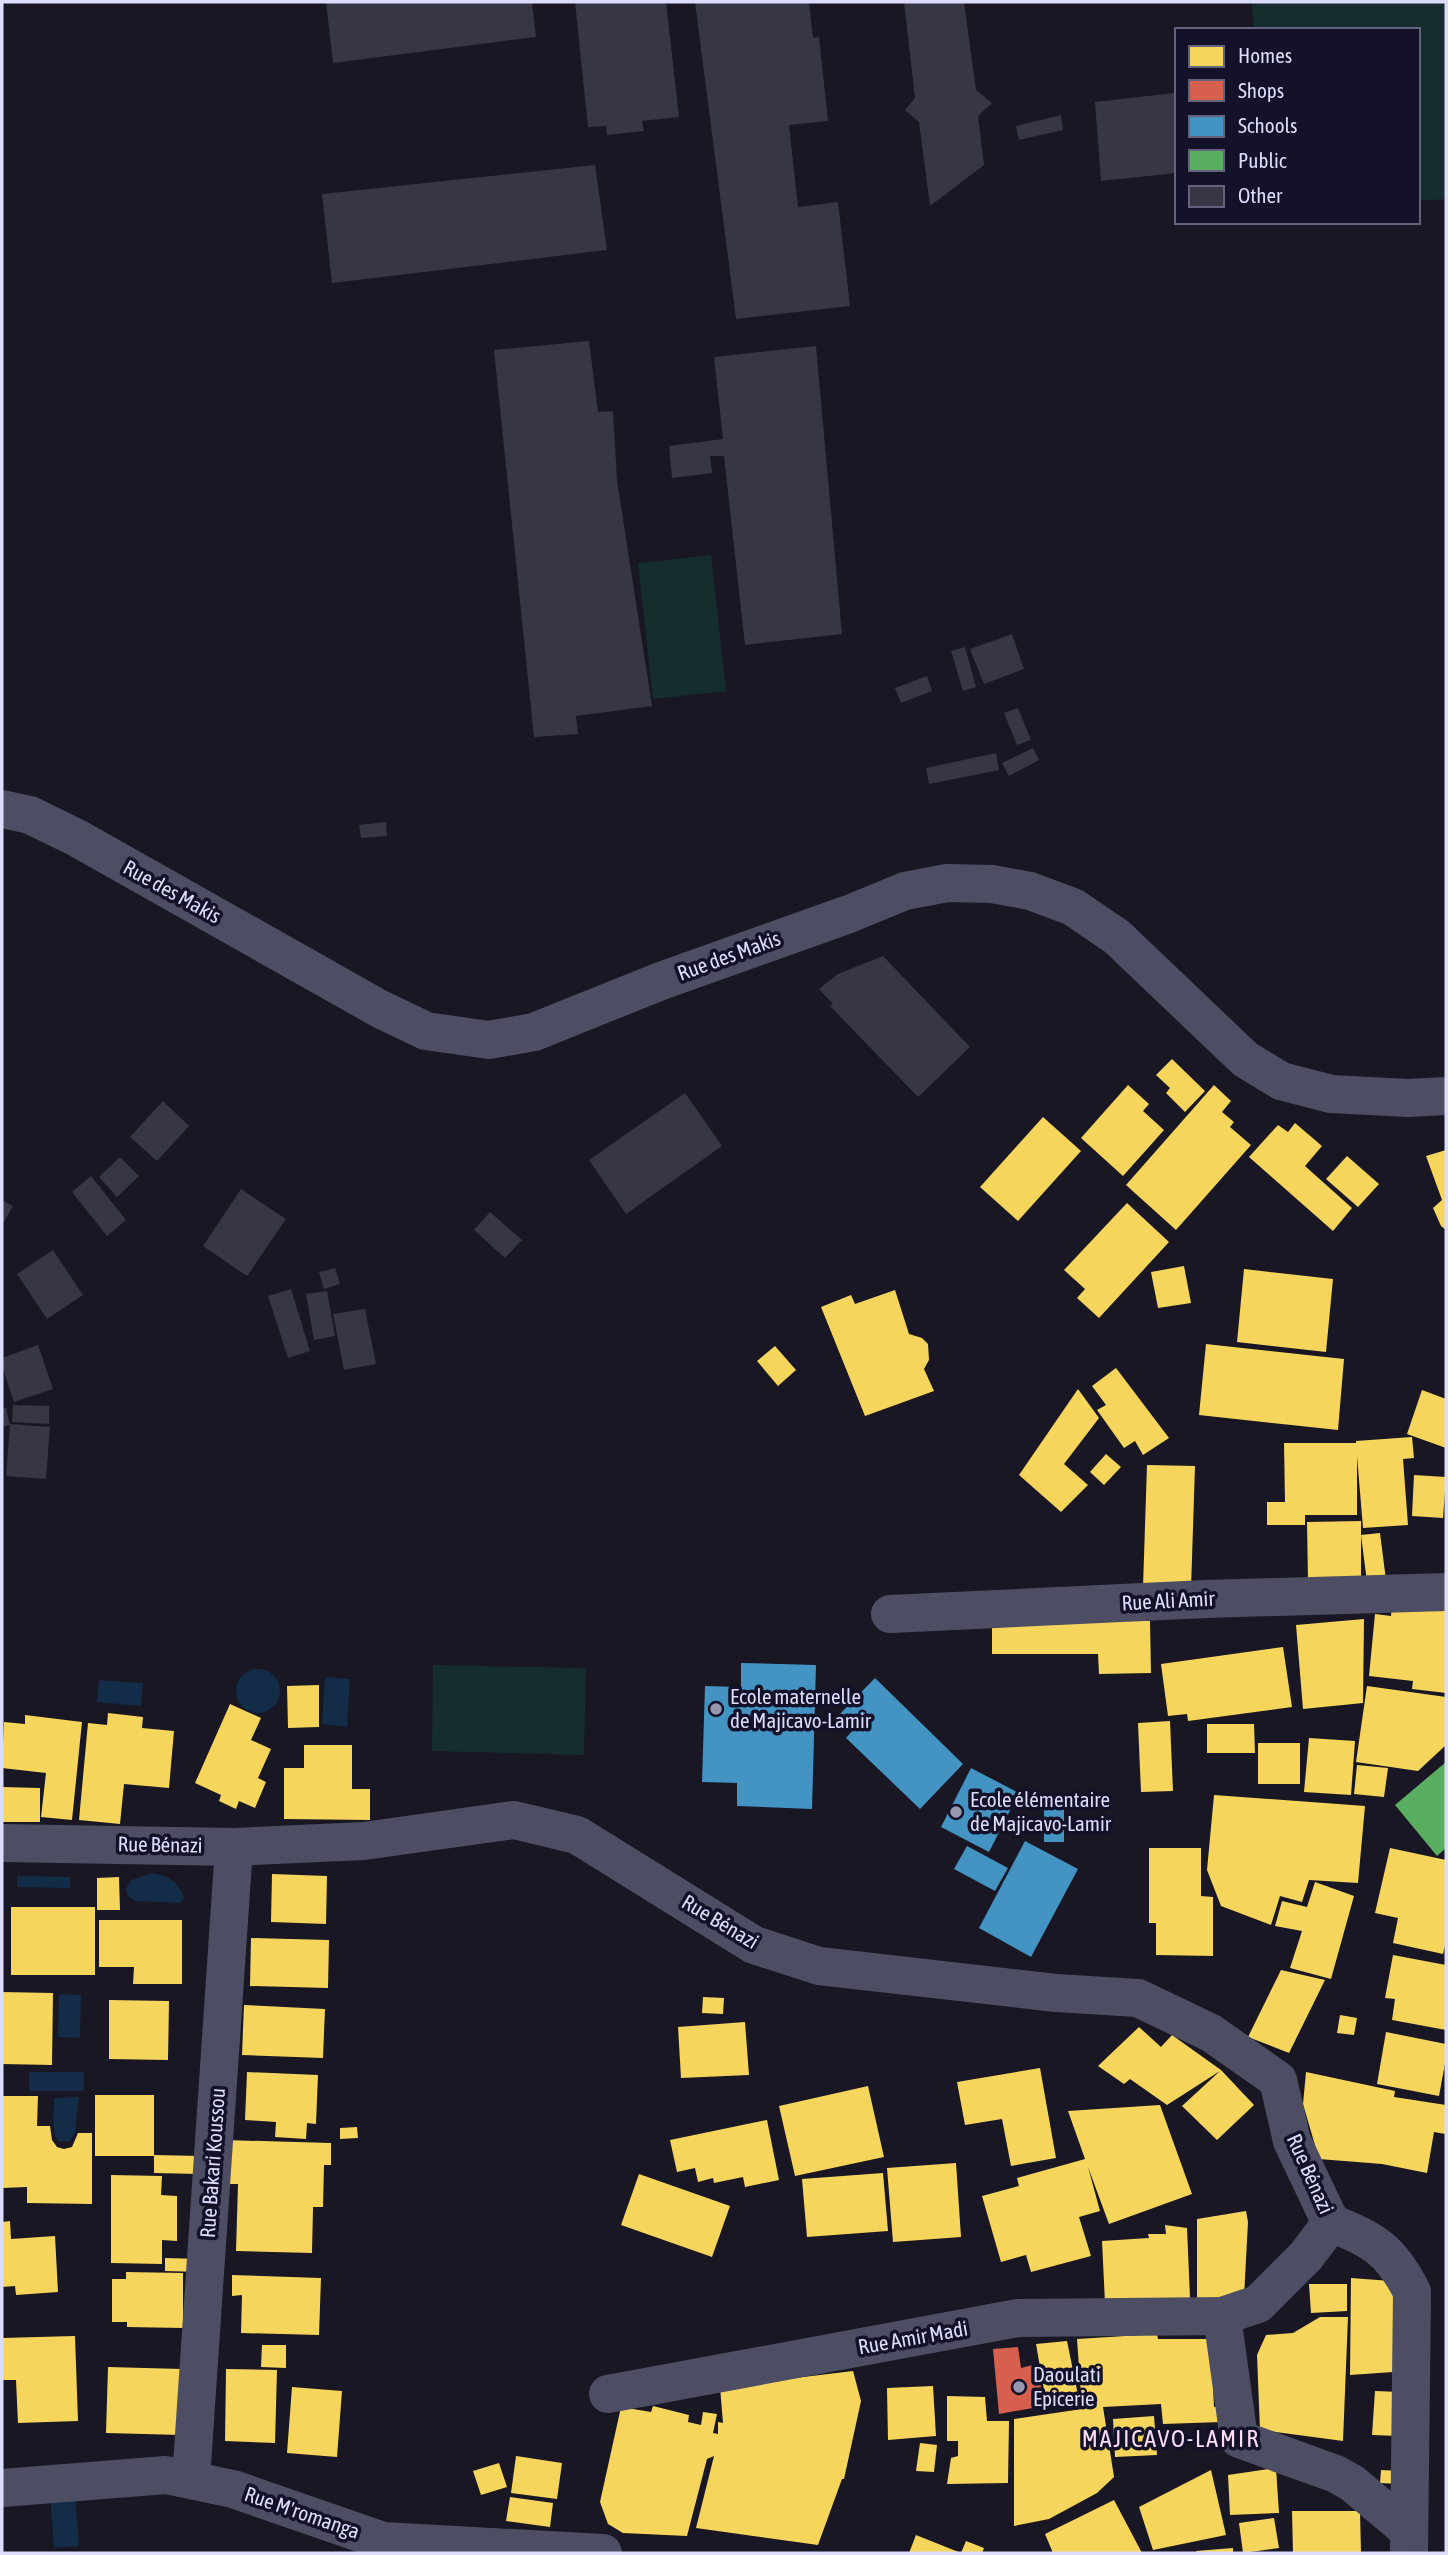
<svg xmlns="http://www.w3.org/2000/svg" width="1448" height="2555" font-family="'Asap Condensed',sans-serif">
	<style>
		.green { fill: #162d2d }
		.water { fill: #132c47 }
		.homes { fill: #f6d55c }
		.shops { fill: #d6604d }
		.schools { fill: #4393c3 }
		.public { fill: #5aae61 }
		.building { fill: #363644 }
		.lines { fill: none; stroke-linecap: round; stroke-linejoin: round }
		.minor { stroke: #4d4e63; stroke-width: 38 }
		.poi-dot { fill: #9797b0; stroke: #141228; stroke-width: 2.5 }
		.labels { text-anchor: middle; stroke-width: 7; stroke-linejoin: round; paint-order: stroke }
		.street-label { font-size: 21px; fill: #dcdcfc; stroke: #141228 }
		.poi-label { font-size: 21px; fill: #dcdcfc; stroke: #141228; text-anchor: start }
		.quarter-label { font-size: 24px; letter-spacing: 2px; fill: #fcdef4; stroke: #141228 }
	</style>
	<rect width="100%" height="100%" fill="#181723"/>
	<g class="green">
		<path d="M 1252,2 L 1446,2 L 1446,199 L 1418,201 L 1418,30 L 1254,30 Z"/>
		<path d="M 711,555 L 726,691 L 653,699 L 638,563 Z"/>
		<path d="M 433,1665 L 586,1668 L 584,1755 L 432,1751 Z"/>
	</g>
	<g class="water">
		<circle cx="258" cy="1691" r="22"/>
		<path d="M 325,1677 L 350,1679 L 347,1727 L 322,1724 Z"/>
		<path d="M 99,1680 L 143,1683 L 141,1706 L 97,1702 Z"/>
		<path d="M 151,1873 C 167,1875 179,1882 184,1898 L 181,1903 L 135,1901 L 127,1895 L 126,1888 L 132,1880 Z"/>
		<path d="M 17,1876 L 70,1877 L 70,1888 L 17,1887 Z"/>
		<path d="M 59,1994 L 81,1995 L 80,2038 L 58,2037 Z"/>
		<rect x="29" y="2072" width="55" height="19"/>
		<path d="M 79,2097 L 75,2133 L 70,2141 L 58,2141 C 51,2130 54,2112 54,2098 Z"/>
		<path d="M 75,2494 L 79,2546 L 54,2548 L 50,2495 Z"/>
	</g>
	<g class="homes">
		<path d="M 1172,1059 L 1205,1091 L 1185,1112 L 1166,1093 L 1170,1088 L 1156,1075 Z"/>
		<path d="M 1128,1085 L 1149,1104 L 1143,1111 L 1164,1130 L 1123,1176 L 1081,1138 Z"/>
		<path d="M 1214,1085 L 1231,1101 L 1222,1112 L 1234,1122 L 1230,1127 L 1251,1145 L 1176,1230 L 1126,1185 Z"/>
		<path d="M 1043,1117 L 1081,1151 L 1018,1221 L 980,1187 Z"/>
		<path d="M 1295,1123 L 1322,1146 L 1305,1166 L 1352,1208 L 1333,1231 L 1249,1157 L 1278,1125 L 1288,1132 Z"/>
		<path d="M 1446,1150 L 1446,1230 L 1441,1226 L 1433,1208 L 1442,1200 L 1426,1156 Z"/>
		<path d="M 1347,1156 L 1379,1184 L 1358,1207 L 1326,1179 Z"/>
		<path d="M 1127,1203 L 1169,1242 L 1099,1318 L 1077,1298 L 1085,1289 L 1064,1270 Z"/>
		<path d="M 1184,1266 L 1191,1303 L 1158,1308 L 1151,1272 Z"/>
		<path d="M 1244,1269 L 1333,1279 L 1326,1352 L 1237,1342 Z"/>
		<path d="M 895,1290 L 909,1334 L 922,1338 L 928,1344 L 929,1360 L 924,1369 L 934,1391 L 865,1416 L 821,1307 L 851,1295 L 855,1304 Z"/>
		<path d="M 1206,1344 L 1344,1359 L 1338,1430 L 1199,1415 Z"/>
		<path d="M 775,1346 L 796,1370 L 778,1386 L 757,1361 Z"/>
		<path d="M 1116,1368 L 1169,1438 L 1143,1455 L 1135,1441 L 1124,1448 L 1097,1410 L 1106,1405 L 1092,1386 Z"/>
		<path d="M 1078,1389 L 1099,1418 L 1064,1464 L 1088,1485 L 1061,1512 L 1019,1475 Z"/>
		<path d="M 1422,1390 L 1446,1399 L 1446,1448 L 1407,1434 Z"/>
		<path d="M 1412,1437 L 1414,1458 L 1403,1459 L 1408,1525 L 1363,1528 L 1357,1456 L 1357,1515 L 1305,1515 L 1305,1525 L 1267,1525 L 1267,1502 L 1285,1502 L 1284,1443 L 1356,1443 L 1356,1441 Z"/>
		<path d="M 1106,1454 L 1121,1467 L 1104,1485 L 1090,1472 Z"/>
		<path d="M 1147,1465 L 1195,1466 L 1191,1589 L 1143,1587 Z"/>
		<path d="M 1414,1475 L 1446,1477 L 1443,1518 L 1412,1516 Z"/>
		<path d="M 1361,1521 L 1361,1580 L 1308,1581 L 1307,1522 Z"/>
		<path d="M 1380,1533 L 1386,1580 L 1367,1582 L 1361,1535 Z"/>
		<path d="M 1392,1603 L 1446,1608 L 1446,1693 L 1412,1689 L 1413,1681 L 1369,1676 L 1375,1614 L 1391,1616 Z"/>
		<path d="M 1364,1619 L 1363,1703 L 1303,1709 L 1296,1625 Z"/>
		<path d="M 1150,1621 L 1151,1673 L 1099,1674 L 1098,1654 L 992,1654 L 992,1622 Z"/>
		<path d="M 1283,1647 L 1292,1707 L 1188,1721 L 1187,1714 L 1168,1716 L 1161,1664 Z"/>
		<path d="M 319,1685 L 319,1727 L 288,1728 L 287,1686 Z"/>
		<path d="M 1367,1686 L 1446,1697 L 1446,1745 L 1418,1771 L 1356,1762 Z"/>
		<path d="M 230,1704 L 261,1718 L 251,1740 L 271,1749 L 258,1778 L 266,1782 L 255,1808 L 239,1801 L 236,1809 L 219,1801 L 221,1795 L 195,1783 Z"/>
		<path d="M 108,1713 L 143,1717 L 142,1728 L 174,1731 L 169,1788 L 124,1784 L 120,1824 L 79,1820 L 88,1723 L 107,1725 Z"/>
		<path d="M 25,1715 L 82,1722 L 72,1820 L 41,1817 L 46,1773 L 2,1768 L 4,1722 L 25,1724 Z"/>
		<path d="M 1170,1721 L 1173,1791 L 1141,1792 L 1138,1723 Z"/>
		<path d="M 1207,1724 L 1254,1724 L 1255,1753 L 1207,1753 Z"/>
		<path d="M 1309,1738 L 1355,1741 L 1351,1795 L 1304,1792 Z"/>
		<rect x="1258" y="1743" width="42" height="41"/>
		<path d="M 304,1745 L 352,1745 L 352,1789 L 370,1789 L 370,1820 L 284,1819 L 284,1768 L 304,1768 Z"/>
		<path d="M 1357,1765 L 1388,1768 L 1384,1797 L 1354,1794 Z"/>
		<path d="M 2,1787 L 40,1788 L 40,1822 L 2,1822 Z"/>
		<path d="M 1214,1795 L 1365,1806 L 1358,1883 L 1309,1880 L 1302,1902 L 1280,1896 L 1271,1925 L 1221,1906 L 1207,1870 Z"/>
		<path d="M 1149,1848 L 1201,1848 L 1201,1896 L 1213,1897 L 1213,1956 L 1156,1955 L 1156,1923 L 1149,1923 Z"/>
		<path d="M 1390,1848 L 1446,1860 L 1446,1941 L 1443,1954 L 1393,1943 L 1398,1918 L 1375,1913 Z"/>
		<path d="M 272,1874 L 327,1876 L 326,1924 L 271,1922 Z"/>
		<path d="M 119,1877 L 120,1910 L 97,1910 L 97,1878 Z"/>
		<path d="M 1315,1882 L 1354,1896 L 1331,1979 L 1290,1968 L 1302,1931 L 1275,1926 L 1282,1901 L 1307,1907 Z"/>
		<rect x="11" y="1907" width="84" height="68"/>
		<path d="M 99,1920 L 182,1920 L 182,1984 L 133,1984 L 134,1967 L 99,1967 Z"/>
		<path d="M 251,1938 L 329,1940 L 328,1988 L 250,1986 Z"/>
		<path d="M 1393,1955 L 1446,1965 L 1446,2030 L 1392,2020 L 1395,1999 L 1385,1998 Z"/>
		<path d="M 1281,1970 L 1325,1980 L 1289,2053 L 1248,2037 Z"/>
		<path d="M 2,1992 L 53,1993 L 52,2065 L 2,2064 Z"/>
		<path d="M 703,1997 L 724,1998 L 723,2014 L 702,2013 Z"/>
		<path d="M 109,2000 L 169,2001 L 168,2060 L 109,2059 Z"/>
		<path d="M 244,2005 L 325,2009 L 323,2058 L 242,2055 Z"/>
		<path d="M 1340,2015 L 1357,2018 L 1354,2035 L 1337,2033 Z"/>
		<path d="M 745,2022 L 749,2075 L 681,2078 L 678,2027 Z"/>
		<path d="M 1139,2027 L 1161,2047 L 1172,2035 L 1221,2070 L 1254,2105 L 1217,2140 L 1182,2106 L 1220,2071 L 1167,2105 L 1130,2079 L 1124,2084 L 1098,2066 Z"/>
		<path d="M 1386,2032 L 1446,2044 L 1446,2058 L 1439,2096 L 1377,2084 Z"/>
		<path d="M 1040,2068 L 1056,2158 L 1011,2166 L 1002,2119 L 965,2125 L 957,2082 Z"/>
		<path d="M 247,2072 L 318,2075 L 316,2124 L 307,2123 L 306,2139 L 275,2137 L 276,2122 L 245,2120 Z"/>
		<path d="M 1306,2072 L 1395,2091 L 1394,2097 L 1446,2105 L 1445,2134 L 1434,2132 L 1427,2173 L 1382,2164 L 1319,2159 L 1303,2104 Z"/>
		<path d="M 868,2086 L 884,2157 L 795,2176 L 779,2106 Z"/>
		<rect x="95" y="2095" width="59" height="61"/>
		<path d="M 2,2096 L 38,2096 L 37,2126 L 50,2126 L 52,2140 L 57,2147 L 64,2149 L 72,2147 L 78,2133 L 92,2133 L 92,2204 L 27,2203 L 27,2187 L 2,2188 Z"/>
		<path d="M 1160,2105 L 1192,2194 L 1109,2224 L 1088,2167 L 1100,2211 L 1079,2217 L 1091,2256 L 1031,2272 L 1026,2255 L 1001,2262 L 982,2196 L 1019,2186 L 1017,2178 L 1085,2159 L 1068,2111 Z"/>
		<path d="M 767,2120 L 779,2180 L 745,2187 L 743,2177 L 714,2183 L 713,2178 L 698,2182 L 695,2168 L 677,2172 L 670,2140 Z"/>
		<path d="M 357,2127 L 358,2138 L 340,2139 L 340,2128 Z"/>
		<path d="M 224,2140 L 331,2143 L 331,2165 L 324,2165 L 323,2207 L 313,2207 L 312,2253 L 236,2251 L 238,2184 L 223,2184 Z"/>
		<path d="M 154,2155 L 201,2156 L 200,2174 L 154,2173 Z"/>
		<path d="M 956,2163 L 961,2237 L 893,2242 L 887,2168 Z"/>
		<path d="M 883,2173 L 888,2231 L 807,2237 L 802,2179 Z"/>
		<path d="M 639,2174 L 730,2206 L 712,2257 L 621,2225 Z"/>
		<path d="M 111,2175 L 162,2176 L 161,2195 L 177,2196 L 177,2241 L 162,2240 L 162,2264 L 111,2263 Z"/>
		<path d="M 1246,2211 L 1248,2222 L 1244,2297 L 1197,2298 L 1197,2219 Z"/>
		<path d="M 10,2221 L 11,2239 L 55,2236 L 58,2292 L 16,2295 L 15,2286 L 2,2287 L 2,2222 Z"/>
		<path d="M 1165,2225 L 1187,2228 L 1190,2298 L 1105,2303 L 1102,2241 L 1149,2238 L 1148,2234 L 1166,2234 Z"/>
		<path d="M 165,2258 L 201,2259 L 200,2272 L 165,2271 Z"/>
		<path d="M 126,2272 L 183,2273 L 183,2328 L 127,2327 L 127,2322 L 112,2322 L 112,2279 L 126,2279 Z"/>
		<path d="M 232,2275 L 321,2278 L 319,2335 L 241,2333 L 242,2295 L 232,2296 Z"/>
		<path d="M 1351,2278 L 1391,2281 L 1403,2296 L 1393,2372 L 1350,2375 Z"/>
		<path d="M 1309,2284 L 1347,2284 L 1347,2311 L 1311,2313 Z"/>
		<path d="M 1320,2317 L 1348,2317 L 1343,2441 L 1260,2430 L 1257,2355 L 1266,2335 L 1293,2333 Z"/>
		<path d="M 1157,2334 L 1158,2339 L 1216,2339 L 1212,2366 L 1214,2407 L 1221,2406 L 1222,2422 L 1163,2424 L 1161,2404 L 1103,2407 L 1114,2477 L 1097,2493 L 1049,2519 L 1014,2526 L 1014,2419 L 1082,2409 L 1077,2339 Z"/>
		<path d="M 75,2336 L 78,2421 L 18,2423 L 16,2380 L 2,2380 L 2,2338 Z"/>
		<path d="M 1067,2341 L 1079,2400 L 1047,2407 L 1036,2344 Z"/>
		<path d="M 262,2345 L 286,2345 L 286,2368 L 261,2367 Z"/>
		<path d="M 108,2367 L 182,2369 L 181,2435 L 106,2433 Z"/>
		<path d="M 226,2369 L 277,2370 L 275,2443 L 225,2441 Z"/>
		<path d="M 853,2371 L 861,2401 L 844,2479 L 842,2479 L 818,2545 L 696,2528 L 714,2456 L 707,2459 L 687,2536 L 623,2533 L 608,2524 L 600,2502 L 621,2407 L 651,2412 L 653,2406 L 689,2415 L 688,2422 L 701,2425 L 703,2412 L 717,2414 L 713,2433 L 718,2434 L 718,2422 L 723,2423 L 720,2387 Z"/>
		<path d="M 933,2386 L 936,2436 L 888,2440 L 887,2388 Z"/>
		<path d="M 292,2387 L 342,2391 L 337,2457 L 287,2453 Z"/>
		<path d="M 1375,2391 L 1401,2392 L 1398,2436 L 1372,2435 Z"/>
		<path d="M 947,2396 L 985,2397 L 987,2421 L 1009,2421 L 1008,2483 L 947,2484 L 951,2458 L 958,2456 L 958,2441 L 947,2441 Z"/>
		<path d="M 1154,2416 L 1157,2455 L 1115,2457 L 1113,2419 Z"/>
		<path d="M 920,2443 L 937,2445 L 934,2472 L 916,2471 Z"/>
		<path d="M 516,2456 L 562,2463 L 557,2499 L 511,2493 Z"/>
		<path d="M 499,2463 L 507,2487 L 481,2495 L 473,2471 Z"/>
		<path d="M 1276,2468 L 1279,2513 L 1230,2515 L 1228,2475 Z"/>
		<path d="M 1211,2470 L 1226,2535 L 1153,2550 L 1139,2507 Z"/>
		<path d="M 1381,2470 L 1399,2471 L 1398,2484 L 1380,2483 Z"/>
		<path d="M 510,2497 L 553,2503 L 550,2527 L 506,2521 Z"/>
		<path d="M 1114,2500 L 1142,2553 L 1053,2553 L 1045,2534 Z"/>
		<path d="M 1292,2511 L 1360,2511 L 1361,2553 L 1293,2553 Z"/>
		<path d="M 1274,2518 L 1279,2548 L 1243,2553 L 1239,2523 Z"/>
		<path d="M 916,2535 L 961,2553 L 966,2541 L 984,2548 L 982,2553 L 909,2553 Z"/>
		<path d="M 1233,2548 L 1233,2553 L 1197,2553 L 1196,2551 Z"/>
	</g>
	<path class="shops" d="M 1018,2347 L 1021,2368 L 1037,2364 L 1044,2406 L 999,2414 L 993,2349 Z"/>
	<g class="schools">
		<path d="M 741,1663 L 816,1665 L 812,1809 L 737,1806 L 737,1783 L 702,1782 L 705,1686 L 741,1687 Z"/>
		<path d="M 875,1678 L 963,1764 L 920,1809 L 846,1738 L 853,1730 L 839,1715 Z"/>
		<path d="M 971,1768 L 1019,1793 L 989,1852 L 941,1827 Z"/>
		<rect x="1044" y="1801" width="20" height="41"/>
		<path d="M 1025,1841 L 1078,1869 L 1031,1957 L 979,1928 Z"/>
		<path d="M 967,1846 L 1008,1868 L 995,1891 L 954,1869 Z"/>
	</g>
	<path class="public" d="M 1446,1762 L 1446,1848 L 1437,1856 L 1395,1805 Z"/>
	<g class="building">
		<path d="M 326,2 L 532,2 L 536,37 L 333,63 Z"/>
		<path d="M 575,2 L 666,2 L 679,117 L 642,121 L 644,131 L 607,135 L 606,126 L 588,127 Z"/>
		<path d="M 695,2 L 809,2 L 813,38 L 819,37 L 828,121 L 789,125 L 798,207 L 838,202 L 850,306 L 736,319 Z"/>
		<path d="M 904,2 L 964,2 L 976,90 L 992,103 L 978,116 L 984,165 L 930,206 L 919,122 L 905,110 L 915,98 Z"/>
		<path d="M 1174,93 L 1177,173 L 1101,181 L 1095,102 Z"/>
		<path d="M 1061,115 L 1063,130 L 1019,140 L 1016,126 Z"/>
		<path d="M 595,165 L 607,250 L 332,283 L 322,194 Z"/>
		<path d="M 589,341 L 598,412 L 613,411 L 617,480 L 652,706 L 576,716 L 578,734 L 534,737 L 494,350 Z"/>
		<path d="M 816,346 L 842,634 L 745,645 L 724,456 L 710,456 L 712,473 L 672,478 L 669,446 L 723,439 L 714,357 Z"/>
		<path d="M 1012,634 L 1024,669 L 984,684 L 970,649 Z"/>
		<path d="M 965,647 L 976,687 L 963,691 L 951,651 Z"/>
		<path d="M 927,676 L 932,691 L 901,703 L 895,688 Z"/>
		<path d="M 1018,708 L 1031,740 L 1017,745 L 1004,713 Z"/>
		<path d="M 1033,748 L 1039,760 L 1009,776 L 1002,763 Z"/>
		<path d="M 996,753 L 999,770 L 929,784 L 926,768 Z"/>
		<path d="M 386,822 L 387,836 L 361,838 L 359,825 Z"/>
		<path d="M 883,956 L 970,1047 L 918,1097 L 830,1006 L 833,1004 L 819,989 L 838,974 Z"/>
		<path d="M 685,1093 L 722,1146 L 626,1214 L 589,1160 Z"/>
		<path d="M 163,1101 L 189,1126 L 157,1161 L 130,1137 Z"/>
		<path d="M 120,1157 L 139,1176 L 117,1197 L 99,1177 Z"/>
		<path d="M 91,1176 L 126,1220 L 107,1236 L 72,1192 Z"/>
		<path d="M 241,1189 L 286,1219 L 247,1276 L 203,1246 Z"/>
		<path d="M 2,1200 L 13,1206 L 2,1225 Z"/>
		<path d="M 490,1212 L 522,1240 L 505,1258 L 474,1230 Z"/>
		<path d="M 53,1250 L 83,1295 L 47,1319 L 17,1274 Z"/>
		<path d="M 335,1268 L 340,1284 L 324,1289 L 319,1272 Z"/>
		<path d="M 291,1289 L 310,1351 L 288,1358 L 268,1296 Z"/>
		<path d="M 327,1291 L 335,1336 L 314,1340 L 306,1294 Z"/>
		<path d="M 365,1309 L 376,1364 L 344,1370 L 333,1314 Z"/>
		<path d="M 38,1345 L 53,1389 L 14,1402 L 2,1366 L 2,1358 Z"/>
		<path d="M 13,1405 L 49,1406 L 49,1424 L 12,1422 Z"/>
		<path d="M 6,1408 L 10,1425 L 2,1427 L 2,1409 Z"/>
		<path d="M 10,1424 L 50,1427 L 46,1479 L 6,1476 Z"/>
	</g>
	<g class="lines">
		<g class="minor">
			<path d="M 2,809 L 30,815 L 77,838 L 380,1009 L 426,1031 L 489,1040 L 534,1032 L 661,981 L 849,914 L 905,891 L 947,883 L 992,884 L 1030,891 L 1073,907 L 1117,937 L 1245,1059 L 1281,1081 L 1331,1094 L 1408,1098 L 1446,1096"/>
			<path d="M 890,1614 L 1206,1599 L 1446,1592"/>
			<path d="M 2,1843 L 234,1847 L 364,1841 L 514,1820 L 577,1835 L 754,1945 L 819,1966 L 1056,1993 L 1138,1998 L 1211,2033 L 1278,2080 L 1292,2141 L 1331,2223"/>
			<path d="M 1331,2223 C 1374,2240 1391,2250 1412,2292 L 1409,2553"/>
			<path d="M 1222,2316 L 1239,2439 L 1336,2474 L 1352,2483 L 1408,2530"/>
			<path d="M 608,2394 L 1018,2318 L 1222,2316 L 1258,2304 L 1306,2256 L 1331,2223"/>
			<path d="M 191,2479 L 234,1847"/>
			<path d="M 2,2488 L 166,2475 L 233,2489 L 383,2541 L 603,2553"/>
		</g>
	</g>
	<g class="poi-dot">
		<circle cx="716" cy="1709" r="7"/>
		<circle cx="956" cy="1812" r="7"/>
		<circle cx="1019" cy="2387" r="7"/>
	</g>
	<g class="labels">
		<g class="street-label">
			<text transform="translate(172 892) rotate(29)" y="7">Rue des Makis</text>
			<text transform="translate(729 956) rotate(-20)" y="7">Rue des Makis</text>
			<text transform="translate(1168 1601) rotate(-3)" y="7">Rue Ali Amir</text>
			<text transform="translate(160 1845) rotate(1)" y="7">Rue Bénazi</text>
			<text transform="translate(720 1922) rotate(31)" y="7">Rue Bénazi</text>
			<text transform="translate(213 2163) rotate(-86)" y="7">Rue Bakari Koussou</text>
			<text transform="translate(1310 2174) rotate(66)" y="7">Rue Bénazi</text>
			<text transform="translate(913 2338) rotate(-10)" y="7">Rue Amir Madi</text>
			<text transform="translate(302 2513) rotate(19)" y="7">Rue M'romanga</text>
		</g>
		<g class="poi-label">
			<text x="730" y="1704">Ecole maternelle<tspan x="730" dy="24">de Majicavo-Lamir</tspan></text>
			<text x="970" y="1807">Ecole élémentaire<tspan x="970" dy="24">de Majicavo-Lamir</tspan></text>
			<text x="1033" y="2382">Daoulati<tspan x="1033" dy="24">Epicerie</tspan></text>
		</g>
		<g class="quarter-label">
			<text x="1171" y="2447">MAJICAVO-LAMIR</text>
		</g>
	</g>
	<rect width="1448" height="2555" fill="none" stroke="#dcdcfc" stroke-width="7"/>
	<rect x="1175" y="28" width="245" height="196" fill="#141228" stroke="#64637d" stroke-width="2"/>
	<rect x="1189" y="46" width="35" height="21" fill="#f6d55c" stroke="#64637d" stroke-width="2"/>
	<text x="1238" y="63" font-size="21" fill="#dcdcfc">Homes</text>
	<rect x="1189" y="80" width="35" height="21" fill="#d6604d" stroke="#64637d" stroke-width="2"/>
	<text x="1238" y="98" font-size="21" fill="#dcdcfc">Shops</text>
	<rect x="1189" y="116" width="35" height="21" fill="#4393c3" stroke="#64637d" stroke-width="2"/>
	<text x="1238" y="133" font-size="21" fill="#dcdcfc">Schools</text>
	<rect x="1189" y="150" width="35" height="21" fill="#5aae61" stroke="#64637d" stroke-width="2"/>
	<text x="1238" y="168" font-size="21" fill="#dcdcfc">Public</text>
	<rect x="1189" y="186" width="35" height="21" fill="#363644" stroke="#64637d" stroke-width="2"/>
	<text x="1238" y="203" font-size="21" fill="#dcdcfc">Other</text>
</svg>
